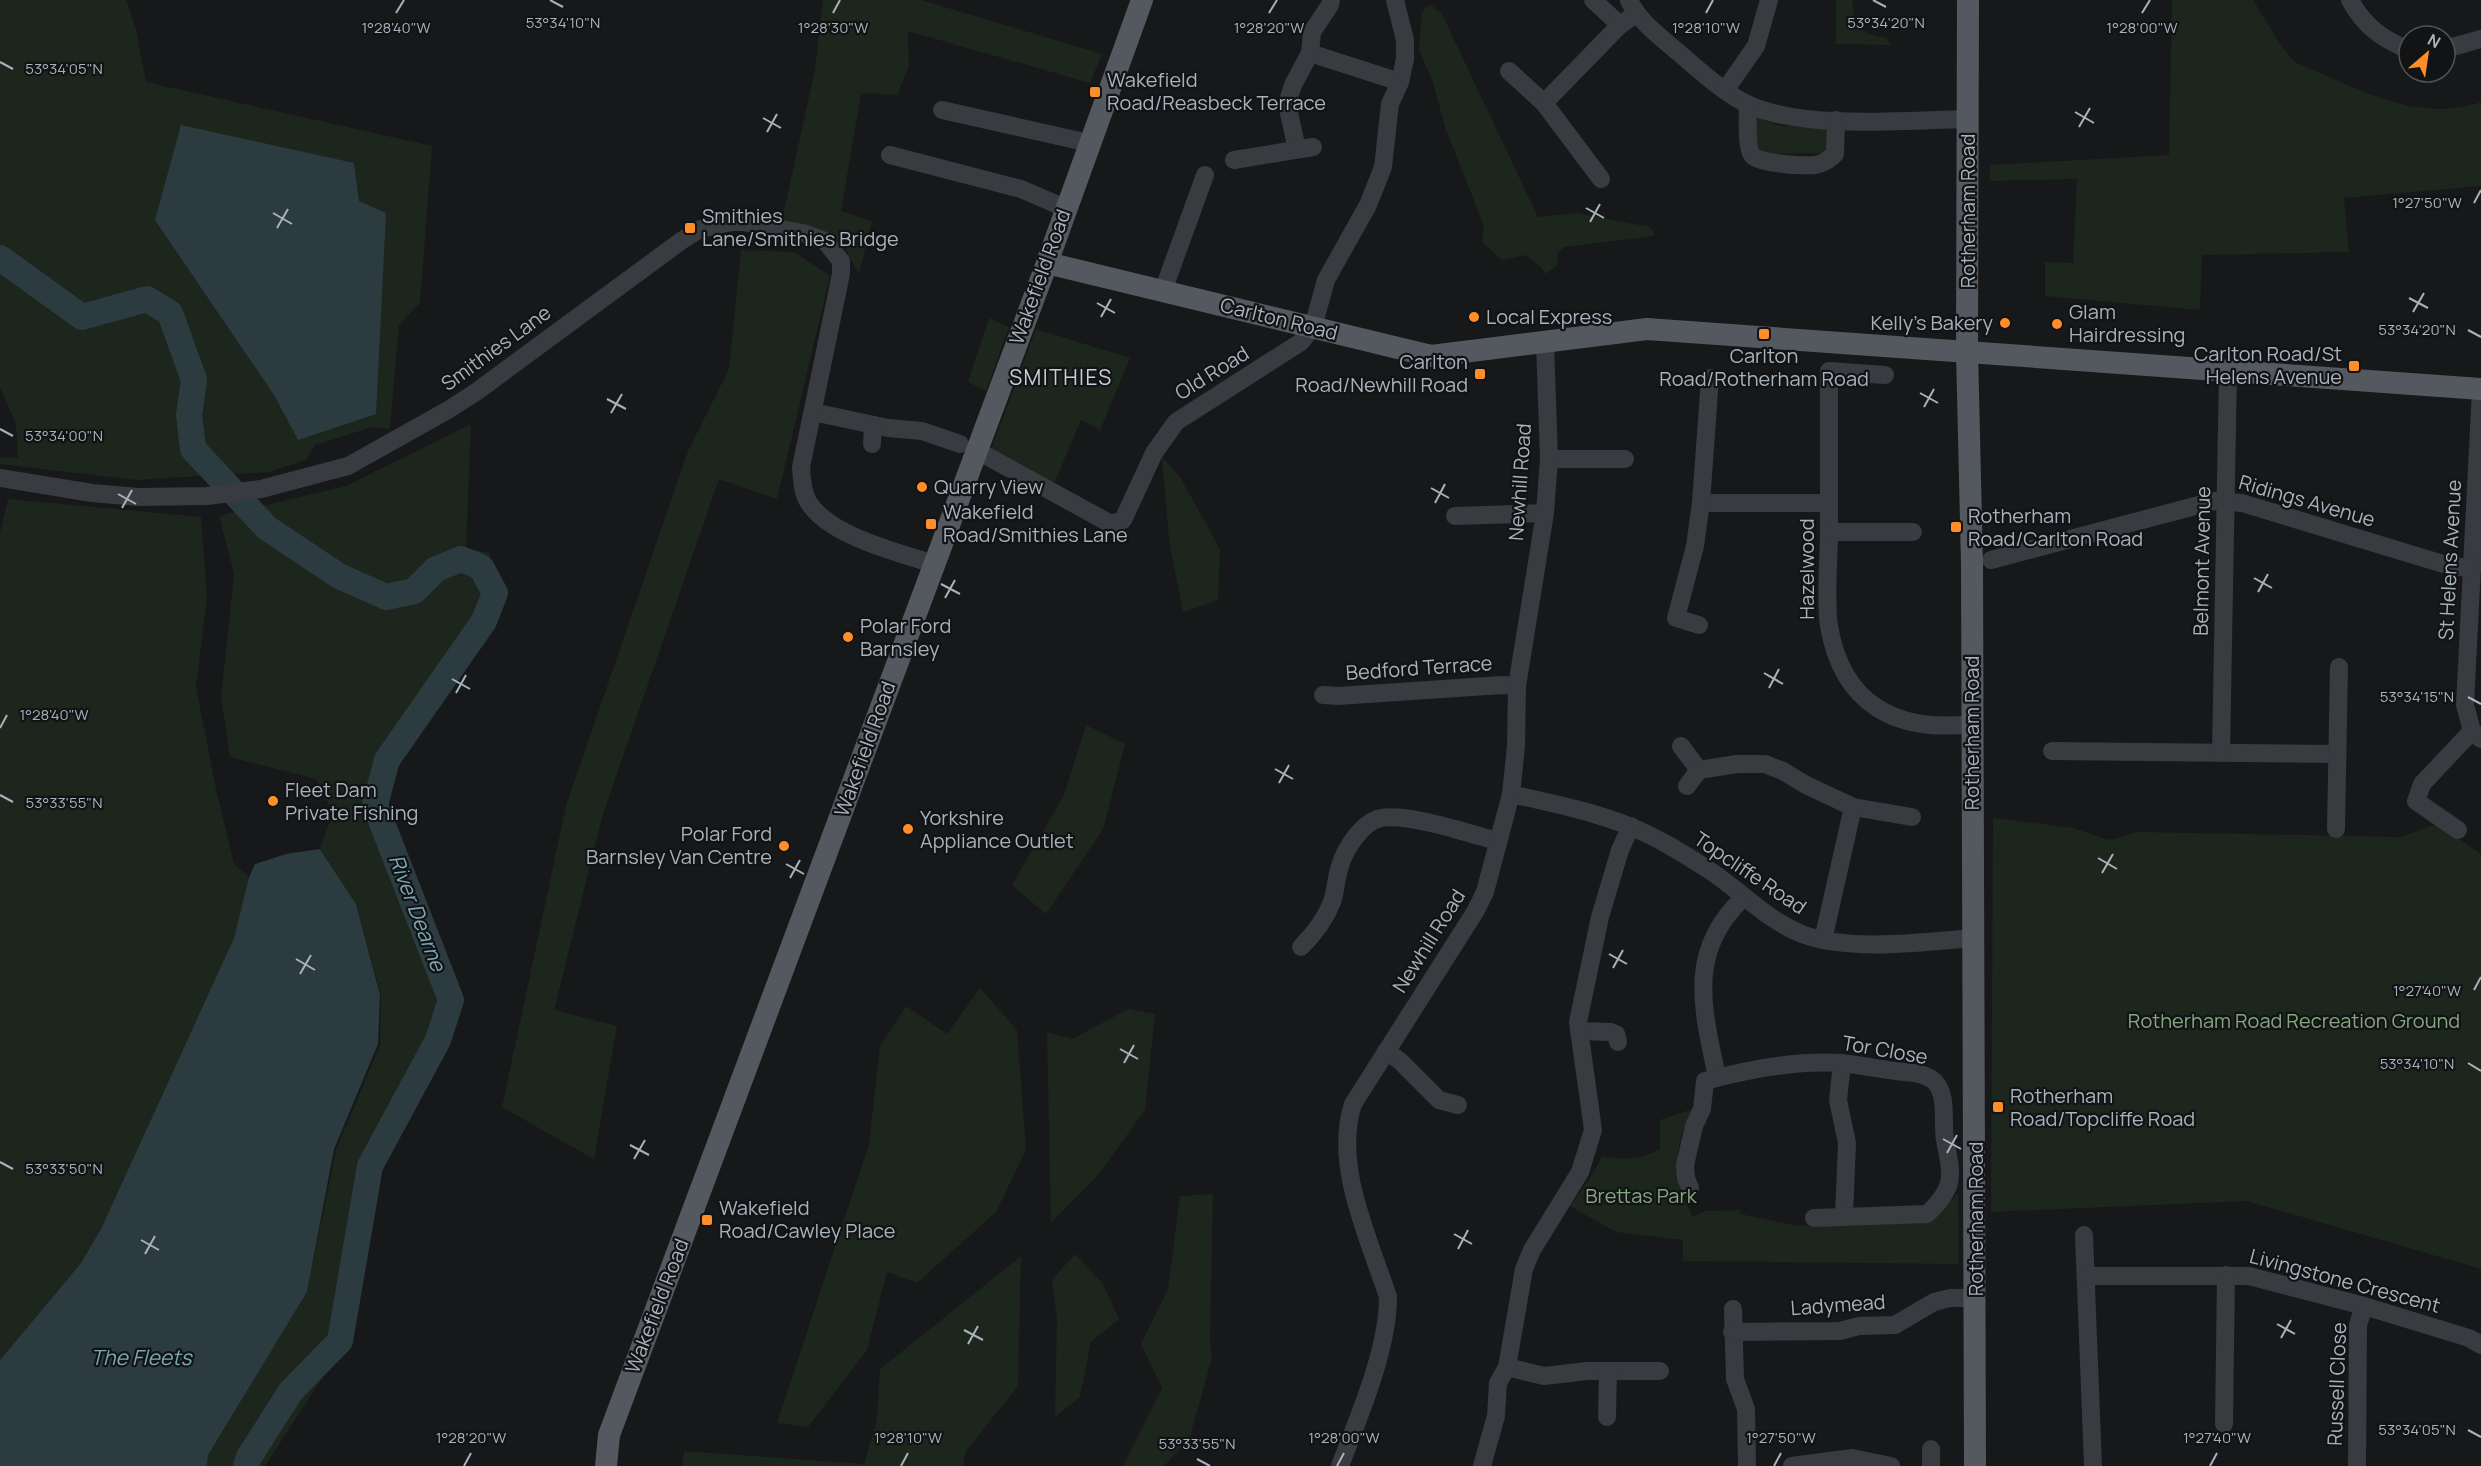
<svg xmlns="http://www.w3.org/2000/svg" width="2481" height="1466" font-family="Manrope,sans-serif">
	<style>
		.green { fill: #1d261d; fill-rule: evenodd }
		.water { fill: #2c3b40 }
		.lines { fill: none; stroke-linecap: round; stroke-linejoin: round }
		.river { stroke: #2c3b40; stroke-width: 26 }
		.minor { stroke: #383b3f; stroke-width: 18 }
		.major { stroke: #54585f; stroke-width: 22 }
		.ticks { fill: none; stroke: #a8b2bb; stroke-width: 2 }
		.poi-dot { fill: #ff8e2a; stroke: #121315; stroke-width: 2 }
		.labels { text-anchor: middle; stroke-width: 4.5; stroke-linejoin: round; paint-order: stroke }
		.poi-label { font-size: 20px; fill: #a8b2bb; stroke: #121315; text-anchor: start }
		.street-label { font-size: 20px; fill: #a8b2bb; stroke: #121315 }
		.park-label { font-size: 20px; fill: #83a87e; stroke: #121315 }
		.neighbourhood-label { font-size: 21px; letter-spacing: 1.5px; fill: #cad0d7; stroke: #121315 }
		.water-label { font-size: 21px; font-style: italic; fill: #7ca9b9; stroke: #121315 }
		.ticks-label { font-size: 15px; text-anchor: middle; fill: #a8b2bb; stroke: #121315; stroke-width: 4.5; stroke-linejoin: round; paint-order: stroke }
	</style>
	<rect width="100%" height="100%" fill="#17181a"/>
	<g class="green">
		<path d="M 0,0 L 126,0 L 136,30 L 146,82 L 432,146 L 420,303 L 399,325 L 390,429 L 372,427 L 315,445 L 306,460 L 269,472 L 136,480 L 0,464 L 0,457 L 18,458 L 16,424 L 0,387 ZM 354,163 L 359,201 L 298,440 L 274,395 Z"/>
		<path d="M 823,0 L 921,0 L 1102,54 L 1090,83 L 908,31 L 909,66 L 897,95 L 861,93 L 841,211 L 872,221 L 859,274 L 843,245 L 781,225 L 815,69 Z"/>
		<path d="M 1836,0 L 1852,0 L 1856,26 L 1869,34 L 1886,38 L 1891,45 L 1836,44 Z"/>
		<path d="M 2172,0 L 2253,0 C 2261,12 2285,54 2294,61 C 2304,68 2320,72 2331,78 C 2379,99 2428,120 2481,102 L 2481,186 L 2344,198 L 2349,252 L 2202,255 L 2200,310 L 2045,296 L 2045,262 L 2073,263 L 2077,179 L 1990,181 L 1990,165 L 2169,155 Z"/>
		<path d="M 1430,4 L 1442,14 L 1538,217 L 1576,213 L 1650,227 L 1654,232 L 1654,236 L 1564,247 L 1558,253 L 1557,265 L 1546,274 L 1540,266 L 1525,255 L 1502,260 L 1482,242 L 1484,226 L 1446,130 L 1433,83 L 1419,49 L 1422,12 Z"/>
		<path d="M 1756,116 L 1776,125 L 1830,129 L 1827,150 L 1823,153 L 1766,154 L 1756,148 Z"/>
		<path d="M 741,250 L 794,252 L 830,276 L 777,499 L 719,479 L 602,817 L 554,1010 L 617,1026 L 594,1159 L 502,1107 L 566,806 L 688,451 L 729,369 Z"/>
		<path d="M 989,318 L 1009,327 L 986,391 L 968,382 Z"/>
		<path d="M 1036,329 L 1130,358 L 1100,430 L 1081,420 L 1053,486 L 991,450 Z"/>
		<path d="M 471,424 L 466,548 L 490,553 L 483,607 L 367,802 L 451,1000 L 438,1040 L 370,1166 L 348,1338 L 265,1466 L 207,1466 L 208,1455 L 307,1292 L 336,1150 L 380,1045 L 381,996 L 356,904 L 320,848 L 333,813 L 316,779 L 230,757 L 221,698 L 234,574 L 219,516 L 346,486 Z"/>
		<path d="M 1162,457 L 1180,477 L 1220,549 L 1218,600 L 1183,612 L 1169,540 Z"/>
		<path d="M 8,499 L 201,517 L 207,598 L 196,687 L 216,789 L 234,864 L 249,877 L 234,938 L 101,1229 L 81,1263 L 0,1360 L 0,534 Z"/>
		<path d="M 1086,725 L 1125,744 L 1103,829 L 1046,914 L 1012,885 L 1064,795 Z"/>
		<path d="M 1993,818 L 2074,828 L 2109,840 L 2137,832 L 2400,837 L 2437,824 L 2481,854 L 2481,1269 L 2247,1201 L 1991,1212 Z"/>
		<path d="M 980,988 L 1017,1030 L 1026,1150 L 996,1212 L 917,1283 L 887,1272 L 867,1350 L 808,1427 L 777,1423 L 869,1144 L 880,1046 L 906,1006 L 947,1034 Z"/>
		<path d="M 1128,1009 L 1155,1014 L 1145,1110 L 1098,1175 L 1051,1223 L 1047,1032 L 1073,1039 Z"/>
		<path d="M 1693,1109 C 1670,1151 1675,1174 1692,1217 L 1706,1211 L 1739,1210 L 1740,1214 L 1798,1226 L 1859,1224 L 1939,1214 L 1958,1193 L 1959,1264 L 1683,1261 L 1683,1240 L 1616,1232 L 1570,1206 L 1591,1177 L 1602,1156 C 1622,1160 1641,1160 1660,1149 L 1660,1120 Z"/>
		<path d="M 1213,1194 L 1210,1340 L 1212,1357 L 1190,1437 L 1164,1466 L 1123,1466 L 1162,1388 L 1141,1344 L 1168,1289 L 1180,1196 Z"/>
		<path d="M 1075,1254 L 1103,1284 L 1119,1319 L 1091,1342 L 1080,1397 L 1055,1417 L 1057,1319 L 1052,1280 Z"/>
		<path d="M 1021,1256 L 1018,1386 L 966,1451 L 963,1466 L 682,1466 L 684,1451 L 864,1464 L 877,1419 L 880,1369 Z"/>
	</g>
	<g class="water">
		<path d="M 181,125 L 354,163 L 359,201 L 386,213 L 376,414 L 298,440 L 274,395 L 155,220 Z"/>
		<path d="M 320,849 L 356,904 L 380,995 L 378,1044 L 334,1149 L 307,1292 L 208,1455 L 207,1466 L 0,1466 L 0,1360 L 81,1263 L 101,1229 L 234,938 L 249,877 L 255,864 L 286,854 Z"/>
	</g>
	<g class="lines">
		<path class="river" d="M 0,258 L 82,317 L 147,299 L 170,313 L 194,380 L 189,415 L 193,449 L 267,528 L 339,576 L 386,597 L 414,591 L 436,569 L 461,559 L 481,567 L 495,593 L 484,621 L 387,760 L 375,805 L 451,1000 L 438,1040 L 370,1166 L 340,1341 L 291,1391 L 249,1457 L 246,1466"/>
		<g class="minor">
			<path d="M 1593,0 L 1620,25"/>
			<path d="M 1629,0 C 1639,22 1661,37 1679,53 C 1699,70 1725,94 1749,105 C 1807,130 1904,120 1968,119"/>
			<path d="M 2350,0 C 2364,26 2382,39 2409,50"/>
			<path d="M 2445,49 L 2481,39"/>
			<path d="M 1310,53 L 1400,82"/>
			<path d="M 1509,71 L 1544,103"/>
			<path d="M 1726,89 L 1756,46 L 1769,0"/>
			<path d="M 1748,104 C 1748,115 1746,147 1752,155 C 1759,164 1803,166 1815,165 C 1824,164 1829,159 1835,154 L 1836,120"/>
			<path d="M 942,110 L 1089,143"/>
			<path d="M 1297,149 L 1287,104 L 1293,85 L 1310,53 L 1312,32 L 1330,5 L 1331,0"/>
			<path d="M 890,155 L 1021,189 L 1065,208"/>
			<path d="M 1234,160 L 1313,147"/>
			<path d="M 1601,179 L 1544,103 L 1620,25 L 1636,14"/>
			<path d="M 1163,291 L 1205,175"/>
			<path d="M 1885,375 L 1829,371 C 1829,425 1829,478 1829,531 C 1829,559 1825,600 1829,626 C 1842,704 1896,733 1971,724"/>
			<path d="M 2481,389 L 2465,705 L 2472,731 L 2481,739"/>
			<path d="M 813,412 L 888,428 L 922,431 L 960,444"/>
			<path d="M 872,444 L 873,425"/>
			<path d="M 976,450 L 1111,524 L 1123,520 L 1154,453 L 1176,422 L 1301,342 L 1313,327 L 1326,280 L 1368,205 L 1383,167 L 1390,104 L 1400,82 L 1405,59 L 1405,40 L 1395,0"/>
			<path d="M 1549,459 L 1625,459"/>
			<path d="M 0,478 L 92,493 L 139,497 L 207,496 L 261,489 L 348,466 L 448,410 L 476,392 L 681,241 L 700,229 L 737,221 L 803,233 L 825,241 L 841,261 L 841,274 L 801,467 C 802,479 802,493 809,503 C 830,536 897,552 933,564"/>
			<path d="M 1701,503 L 1829,503"/>
			<path d="M 1455,516 L 1545,513"/>
			<path d="M 1829,532 L 1913,532"/>
			<path d="M 1991,560 L 2214,501 L 2242,503 L 2450,566 L 2472,568"/>
			<path d="M 1699,625 L 1676,618 L 1695,546 L 1701,503 L 1710,378"/>
			<path d="M 1323,695 L 1338,696 L 1502,685 L 1517,686"/>
			<path d="M 1681,746 L 1699,770"/>
			<path d="M 2052,751 L 2337,754"/>
			<path d="M 2221,753 L 2228,371"/>
			<path d="M 1687,786 L 1699,770 L 1737,764 L 1765,764 L 1783,771 L 1806,785 L 1853,807 L 1912,817"/>
			<path d="M 1511,794 C 1551,803 1591,811 1629,826 C 1657,837 1684,854 1709,870 C 1741,891 1765,919 1802,934 C 1848,952 1924,942 1973,938"/>
			<path d="M 2336,829 L 2339,667"/>
			<path d="M 2458,830 L 2416,801 L 2422,784 L 2472,731"/>
			<path d="M 1823,940 L 1853,807"/>
			<path d="M 1301,947 C 1314,934 1325,920 1332,902 C 1336,890 1336,877 1340,866 C 1345,849 1362,822 1381,818 C 1409,813 1469,834 1498,841"/>
			<path d="M 1579,1031 L 1611,1032 L 1616,1034 L 1618,1042"/>
			<path d="M 1386,1051 L 1400,1061 L 1439,1100 L 1458,1105"/>
			<path d="M 1842,1063 L 1838,1100 L 1847,1143 L 1844,1216"/>
			<path d="M 1717,1077 C 1703,1009 1686,952 1743,898"/>
			<path d="M 1690,1188 L 1686,1178 L 1685,1165 L 1694,1126 L 1702,1109 L 1705,1081 C 1746,1070 1799,1060 1841,1063 C 1860,1065 1878,1069 1896,1071 C 1909,1073 1925,1072 1935,1082 C 1948,1095 1942,1124 1945,1140 C 1952,1176 1956,1187 1927,1214 L 1814,1218"/>
			<path d="M 2084,1235 L 2093,1466"/>
			<path d="M 2087,1276 L 2249,1276 L 2364,1306 L 2469,1338 L 2481,1345"/>
			<path d="M 1733,1309 L 1735,1379 L 1746,1409 L 1747,1466"/>
			<path d="M 1732,1332 L 1840,1331 L 1859,1326 L 1895,1325 L 1934,1302 L 1950,1298 L 1976,1298"/>
			<path d="M 1507,1367 L 1544,1376 L 1587,1371 L 1660,1371"/>
			<path d="M 1607,1417 L 1608,1371"/>
			<path d="M 2224,1424 L 2226,1275"/>
			<path d="M 1931,1449 L 1931,1466"/>
			<path d="M 1340,1466 C 1359,1416 1388,1350 1388,1297 C 1369,1238 1333,1165 1353,1104 L 1475,912 L 1485,892 L 1511,794 L 1516,746 L 1517,686 L 1545,513 L 1549,459 L 1545,342"/>
			<path d="M 1482,1466 L 1496,1416 L 1498,1383 L 1507,1367 L 1524,1269 L 1532,1250 L 1580,1172 L 1593,1130 L 1578,1022 L 1600,917 L 1620,850 L 1631,826"/>
			<path d="M 1792,1466 L 1852,1458 L 1891,1466"/>
			<path d="M 2357,1466 L 2358,1325 L 2364,1306"/>
		</g>
		<g class="major">
			<path d="M 1968,0 L 1967,351 L 1972,564 L 1975,1466"/>
			<path d="M 1047,263 L 1431,356 L 1647,329 L 2481,389"/>
			<path d="M 606,1466 L 609,1435 L 1047,263 L 1142,0"/>
		</g>
	</g>
	<path class="ticks" d="M 550,0 L 563,7M 1873,0 L 1886,7M 396,13 L 404,0M 833,13 L 840,0M 1269,13 L 1277,0M 1706,13 L 1713,0M 2142,13 L 2150,0M 0,62 L 13,69M 2075,112 L 2094,123M 763,118 L 781,128M 2079,127 L 2090,108M 767,132 L 777,114M 2474,203 L 2481,190M 1586,208 L 1604,218M 273,213 L 292,224M 1590,222 L 1600,204M 277,228 L 288,209M 2409,298 L 2428,308M 1097,303 L 1115,313M 2413,312 L 2424,293M 1101,317 L 1111,299M 2468,330 L 2481,337M 1920,393 L 1938,403M 607,399 L 626,409M 1924,407 L 1934,389M 611,413 L 622,394M 0,429 L 13,436M 1431,488 L 1449,498M 118,494 L 136,504M 1435,503 L 1445,484M 122,508 L 132,490M 2254,578 L 2272,588M 941,584 L 960,594M 2258,592 L 2268,574M 945,598 L 955,580M 1764,673 L 1783,684M 452,679 L 470,689M 1769,688 L 1779,669M 456,693 L 466,675M 2468,697 L 2481,704M 0,728 L 7,715M 1275,769 L 1293,779M 1279,783 L 1289,765M 0,795 L 13,802M 2098,858 L 2117,869M 786,864 L 804,874M 2102,873 L 2113,854M 790,878 L 800,860M 1609,954 L 1627,964M 296,959 L 315,970M 1613,968 L 1623,950M 300,974 L 311,955M 2474,990 L 2481,977M 1120,1049 L 1138,1059M 1124,1063 L 1134,1045M 2468,1063 L 2481,1071M 1943,1139 L 1961,1149M 630,1145 L 649,1155M 1947,1153 L 1957,1135M 634,1159 L 645,1140M 0,1162 L 13,1169M 1454,1234 L 1472,1244M 141,1240 L 159,1250M 1458,1249 L 1468,1230M 145,1254 L 155,1236M 2277,1324 L 2295,1334M 964,1330 L 983,1340M 2281,1338 L 2291,1320M 968,1344 L 978,1326M 2468,1430 L 2481,1437M 1197,1459 L 1210,1466M 464,1466 L 471,1453M 901,1466 L 908,1453M 1337,1466 L 1344,1453M 1774,1466 L 1781,1453M 2210,1466 L 2217,1453"/>
	<g class="poi-dot">
		<rect x="1089" y="86" width="12" height="12" rx="3"/>
		<rect x="684" y="222" width="12" height="12" rx="3"/>
		<circle cx="1474" cy="317" r="6"/>
		<circle cx="2005" cy="323" r="6"/>
		<circle cx="2057" cy="324" r="6"/>
		<rect x="1758" y="328" width="12" height="12" rx="3"/>
		<rect x="2348" y="360" width="12" height="12" rx="3"/>
		<rect x="1474" y="368" width="12" height="12" rx="3"/>
		<circle cx="922" cy="487" r="6"/>
		<rect x="925" y="518" width="12" height="12" rx="3"/>
		<rect x="1950" y="521" width="12" height="12" rx="3"/>
		<circle cx="848" cy="637" r="6"/>
		<circle cx="273" cy="801" r="6"/>
		<circle cx="908" cy="829" r="6"/>
		<circle cx="784" cy="846" r="6"/>
		<rect x="1992" y="1101" width="12" height="12" rx="3"/>
		<rect x="701" y="1214" width="12" height="12" rx="3"/>
	</g>
	<g class="labels">
		<g class="poi-label">
			<text x="1107" y="87">Wakefield<tspan x="1107" dy="23">Road/Reasbeck Terrace</tspan></text>
			<text x="702" y="223">Smithies<tspan x="702" dy="23">Lane/Smithies Bridge</tspan></text>
			<text x="2069" y="319">Glam<tspan x="2069" dy="23">Hairdressing</tspan></text>
			<text x="1486" y="324">Local Express</text>
			<text x="1993" y="330" text-anchor="end">Kelly's Bakery</text>
			<text x="2342" y="361" text-anchor="end">Carlton Road/St<tspan x="2342" dy="23">Helens Avenue</tspan></text>
			<text x="1764" y="363" text-anchor="middle">Carlton<tspan x="1764" dy="23">Road/Rotherham Road</tspan></text>
			<text x="1468" y="369" text-anchor="end">Carlton<tspan x="1468" dy="23">Road/Newhill Road</tspan></text>
			<text x="934" y="494">Quarry View</text>
			<text x="943" y="519">Wakefield<tspan x="943" dy="23">Road/Smithies Lane</tspan></text>
			<text x="1968" y="523">Rotherham<tspan x="1968" dy="23">Road/Carlton Road</tspan></text>
			<text x="860" y="633">Polar Ford<tspan x="860" dy="23">Barnsley</tspan></text>
			<text x="285" y="797">Fleet Dam<tspan x="285" dy="23">Private Fishing</tspan></text>
			<text x="920" y="825">Yorkshire<tspan x="920" dy="23">Appliance Outlet</tspan></text>
			<text x="772" y="841" text-anchor="end">Polar Ford<tspan x="772" dy="23">Barnsley Van Centre</tspan></text>
			<text x="2010" y="1103">Rotherham<tspan x="2010" dy="23">Road/Topcliffe Road</tspan></text>
			<text x="719" y="1215">Wakefield<tspan x="719" dy="23">Road/Cawley Place</tspan></text>
		</g>
		<g class="street-label">
			<text transform="translate(1968 211) rotate(-90)" y="7">Rotherham Road</text>
			<text transform="translate(1040 277) rotate(-70)" y="7">Wakefield Road</text>
			<text transform="translate(1279 319) rotate(14)" y="7">Carlton Road</text>
			<text transform="translate(496 348) rotate(-36)" y="7">Smithies Lane</text>
			<text transform="translate(1212 373) rotate(-32)" y="7">Old Road</text>
			<text transform="translate(1520 482) rotate(-86)" y="7">Newhill Road</text>
			<text transform="translate(2307 501) rotate(16)" y="7">Ridings Avenue</text>
			<text transform="translate(2450 560) rotate(-87)" y="7">St Helens Avenue</text>
			<text transform="translate(2202 561) rotate(-89)" y="7">Belmont Avenue</text>
			<text transform="translate(1807 569) rotate(-90)" y="7">Hazelwood</text>
			<text transform="translate(1419 668) rotate(-4)" y="7">Bedford Terrace</text>
			<text transform="translate(1972 733) rotate(-90)" y="7">Rotherham Road</text>
			<text transform="translate(865 749) rotate(-70)" y="7">Wakefield Road</text>
			<text transform="translate(1750 873) rotate(34)" y="7">Topcliffe Road</text>
			<text transform="translate(1429 941) rotate(-58)" y="7">Newhill Road</text>
			<text transform="translate(1885 1050) rotate(10)" y="7">Tor Close</text>
			<text transform="translate(1976 1219) rotate(-90)" y="7">Rotherham Road</text>
			<text transform="translate(2345 1281) rotate(15)" y="7">Livingstone Crescent</text>
			<text transform="translate(1838 1305) rotate(-4)" y="7">Ladymead</text>
			<text transform="translate(657 1306) rotate(-69)" y="7">Wakefield Road</text>
			<text transform="translate(2337 1384) rotate(-88)" y="7">Russell Close</text>
		</g>
		<g class="park-label">
			<text x="2294" y="1028">Rotherham Road Recreation Ground</text>
			<text x="1641" y="1203">Brettas Park</text>
		</g>
		<g class="neighbourhood-label">
			<text x="1061" y="385">SMITHIES</text>
		</g>
		<g class="water-label">
			<text transform="translate(417 913) rotate(69)" y="7">River Dearne</text>
			<text x="141" y="1365">The Fleets</text>
		</g>
	</g>
	<g class="ticks-label">
		<text x="563" y="28">53°34'10"N</text>
		<text x="1886" y="28">53°34'20"N</text>
		<text x="396" y="33">1°28'40"W</text>
		<text x="833" y="33">1°28'30"W</text>
		<text x="1269" y="33">1°28'20"W</text>
		<text x="1706" y="33">1°28'10"W</text>
		<text x="2142" y="33">1°28'00"W</text>
		<text x="64" y="74">53°34'05"N</text>
		<text x="2427" y="208">1°27'50"W</text>
		<text x="2417" y="335">53°34'20"N</text>
		<text x="64" y="441">53°34'00"N</text>
		<text x="2417" y="702">53°34'15"N</text>
		<text x="54" y="720">1°28'40"W</text>
		<text x="64" y="808">53°33'55"N</text>
		<text x="2427" y="996">1°27'40"W</text>
		<text x="2417" y="1069">53°34'10"N</text>
		<text x="64" y="1174">53°33'50"N</text>
		<text x="2417" y="1435">53°34'05"N</text>
		<text x="471" y="1443">1°28'20"W</text>
		<text x="908" y="1443">1°28'10"W</text>
		<text x="1344" y="1443">1°28'00"W</text>
		<text x="1781" y="1443">1°27'50"W</text>
		<text x="2217" y="1443">1°27'40"W</text>
		<text x="1197" y="1449">53°33'55"N</text>
	</g>
	<g transform="translate(2427 54) rotate(29)"><circle r="28" fill="#121315" stroke="#4e5357" stroke-width="1.5"/>
	<path d="M0-4.5L10 22L0 15L-10 22Z" fill="#ff8e2a"/>
	<text y="-9" font-size="16" font-weight="bold" text-anchor="middle" fill="#a8b2bb">N</text>
	</g>
</svg>
